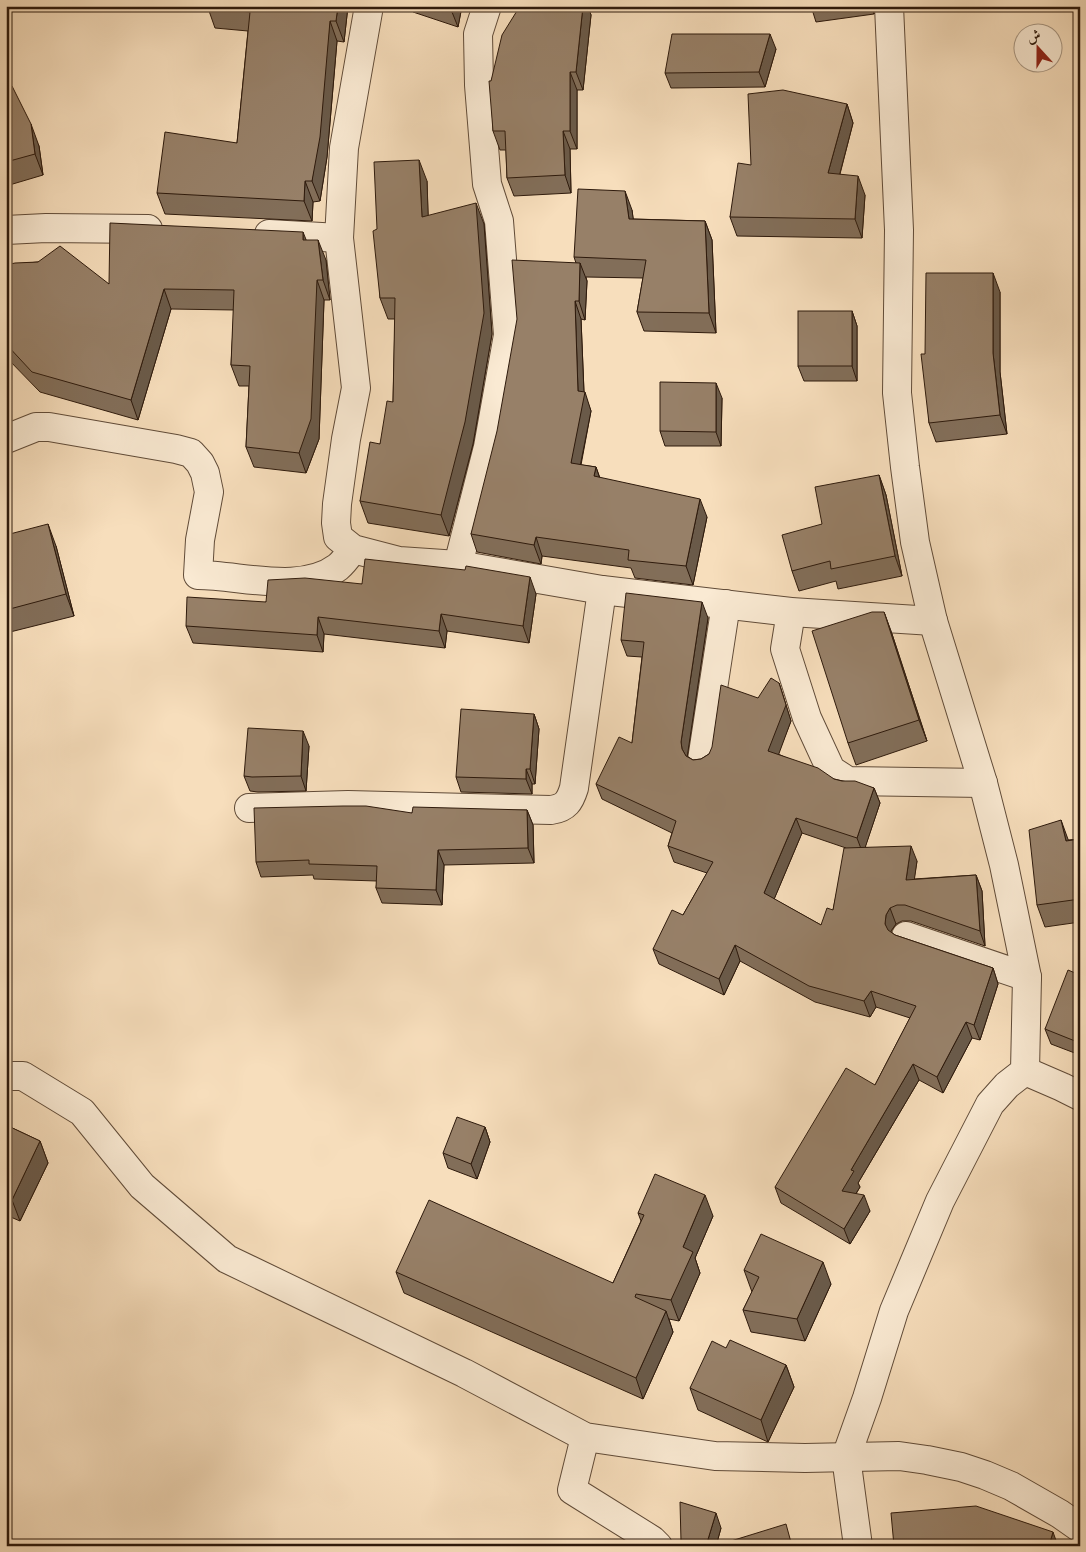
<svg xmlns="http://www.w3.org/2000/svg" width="1086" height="1552" font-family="'IM FELL Double Pica',Amiri,serif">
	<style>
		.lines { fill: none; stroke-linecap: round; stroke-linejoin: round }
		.minor-casing { stroke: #604b38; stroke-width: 30 }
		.minor { stroke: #faead3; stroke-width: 28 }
		.wall { fill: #826e59; stroke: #2e1a0c; fill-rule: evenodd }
		.shaded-wall { fill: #6a5a49; stroke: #2e1a0c }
		.building { fill: #978068; stroke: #2e1a0c }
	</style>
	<rect width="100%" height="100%" fill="#f7debc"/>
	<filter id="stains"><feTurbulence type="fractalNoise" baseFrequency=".004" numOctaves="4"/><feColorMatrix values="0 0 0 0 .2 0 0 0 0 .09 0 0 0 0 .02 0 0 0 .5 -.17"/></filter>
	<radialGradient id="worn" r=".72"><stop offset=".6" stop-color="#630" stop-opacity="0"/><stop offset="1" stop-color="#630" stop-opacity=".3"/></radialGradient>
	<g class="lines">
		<g class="minor-casing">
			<g id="minor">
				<path d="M 369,6 L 344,148 L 339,238 L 356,388 L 346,439 L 337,504 L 336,523 L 338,537 L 353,549 L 399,561 L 458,565 L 602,590 L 791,612 L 933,621"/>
				<path d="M 6,230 L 46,228 L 148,229"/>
				<path d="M 269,234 L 339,238"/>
				<path d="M 6,439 L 36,427 L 49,427 L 176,449 L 191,453 L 200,463 L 205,473 L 209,492 L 200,540 L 198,575 C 241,575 301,595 338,567 C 344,562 348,556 353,549"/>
				<path d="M 458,565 L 488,447 L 508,335 L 499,221 L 487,184 L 479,85 L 478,34 L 487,6"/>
				<path d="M 791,612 L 785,649 L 807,718 L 831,770 L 848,781 L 983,783"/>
				<path d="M 702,760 L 726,604"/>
				<path d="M 249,808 L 348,805 L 551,810 C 566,808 570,801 574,788 L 602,590"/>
				<path d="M 906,936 L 1027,977"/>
				<path d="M 1025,1071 L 1062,1087 L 1080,1096"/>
				<path d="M 6,1076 L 23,1076 L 82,1112 L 142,1186 L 227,1259 L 464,1373 L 585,1437 L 715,1456 L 805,1458 L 899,1456 L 927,1460 L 961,1467 L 985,1475 L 1011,1486 L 1060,1514 L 1080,1528"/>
				<path d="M 585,1437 L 572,1490 L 652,1540 L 658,1546"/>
				<path d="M 858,1546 L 846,1457 L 867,1398 L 894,1311 L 940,1201 L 990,1104 L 1007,1085 L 1025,1071 L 1027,977 L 1004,865 L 983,783 L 933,621 L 915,542 L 905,467 L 897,393 L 899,230 L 889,6"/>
			</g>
		</g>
		<use href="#minor" class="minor"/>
	</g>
	<g class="wall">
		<path d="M 348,6 L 344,42 L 337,41 L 327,157 L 320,201 L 313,202 L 312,221 L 165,214 L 157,193 L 237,143 L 248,31 L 215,28 L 208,8 Z"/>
		<path d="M 411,6 L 462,6 L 458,27 L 413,12 Z"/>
		<path d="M 520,6 L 588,6 L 591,15 L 583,90 L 577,90 L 577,149 L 570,149 L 571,193 L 514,196 L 507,178 L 506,150 L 500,150 L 493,131 L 491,81 Z"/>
		<path d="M 811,6 L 873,6 L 874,14 L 816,22 Z"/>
		<path d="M 776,49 L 765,87 L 671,88 L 665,73 Z"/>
		<path d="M 6,88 L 39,146 L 43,175 L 6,186 Z"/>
		<path d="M 847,104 L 853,123 L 840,174 L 865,195 L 862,238 L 737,236 L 730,217 L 751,165 Z"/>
		<path d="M 427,181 L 428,216 L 484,224 L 492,334 L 473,444 L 449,536 L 368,523 L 360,501 L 380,444 L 393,402 L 395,319 L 388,319 L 380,298 L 377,229 Z"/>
		<path d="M 632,210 L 633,219 L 705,221 L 712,240 L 716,333 L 644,331 L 637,312 L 643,278 L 586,277 L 587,281 L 585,320 L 581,319 L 584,392 L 591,411 L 581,465 L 596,467 L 600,478 L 707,517 L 693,585 L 635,578 L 631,568 L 542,556 L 541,564 L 477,552 L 471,534 L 576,263 L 574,257 Z"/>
		<path d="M 306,240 L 326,260 L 330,300 L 324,300 L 319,439 L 306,473 L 254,467 L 246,447 L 249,386 L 239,386 L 231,365 L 234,310 L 171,309 L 138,420 L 40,392 L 6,357 L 6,265 L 38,262 L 109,284 Z"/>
		<path d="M 1000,292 L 1000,372 L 1007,434 L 936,442 L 929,423 L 925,354 Z"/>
		<path d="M 852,311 L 857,326 L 857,381 L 804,381 L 798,366 Z"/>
		<path d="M 722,398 L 721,446 L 665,446 L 660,431 Z"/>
		<path d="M 879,475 L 886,495 L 902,576 L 838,589 L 836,581 L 799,591 L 792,571 L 822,524 Z"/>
		<path d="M 6,535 L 56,546 L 74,616 L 6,633 Z"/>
		<path d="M 362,584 L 536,594 L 529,643 L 447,631 L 445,648 L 324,634 L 323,652 L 193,643 L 186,626 L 266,602 Z"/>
		<path d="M 884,612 L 892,634 L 927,741 L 856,765 L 848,743 Z"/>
		<path d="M 708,618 L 687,756 L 693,760 L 701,759 L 709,754 L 758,698 L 779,683 L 791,721 L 778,754 L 834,779 L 874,788 L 880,803 L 865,847 L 917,861 L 914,879 L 976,875 L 982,891 L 985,946 L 911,921 L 902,921 L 896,924 L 891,931 L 891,932 L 895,935 L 993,968 L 998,984 L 980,1040 L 972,1038 L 943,1093 L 919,1080 L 858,1183 L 860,1187 L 856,1194 L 870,1211 L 850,1244 L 781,1203 L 775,1187 L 875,1085 L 910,1018 L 876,1007 L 870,1017 L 815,1002 L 740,961 L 724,995 L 659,964 L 653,949 L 683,915 L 707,873 L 674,862 L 668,846 L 672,833 L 602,799 L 596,784 L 632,743 L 642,657 L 627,656 L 621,640 ZM 802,833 L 846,848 L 833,910 L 821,925 L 774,899 Z"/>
		<path d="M 534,714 L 539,729 L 535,784 L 532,784 L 532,794 L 461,792 L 456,777 Z"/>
		<path d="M 309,746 L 306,791 L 258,792 L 250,791 L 244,776 Z"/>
		<path d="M 527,810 L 533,825 L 534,863 L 444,865 L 442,905 L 382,903 L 376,888 L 377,881 L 314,879 L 313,875 L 261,877 L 256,862 L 412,813 Z"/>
		<path d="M 1080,839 L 1080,922 L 1045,927 L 1037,905 L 1068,840 Z"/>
		<path d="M 1080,975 L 1080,1055 L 1051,1044 L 1045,1029 Z"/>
		<path d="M 6,1125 L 40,1141 L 48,1163 L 20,1221 L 6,1215 Z"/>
		<path d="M 485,1127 L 490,1142 L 477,1179 L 448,1168 L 443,1153 Z"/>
		<path d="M 638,1213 L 713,1216 L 695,1258 L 700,1273 L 679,1321 L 669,1319 L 673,1332 L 643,1399 L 404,1293 L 396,1272 L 613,1283 L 641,1221 Z"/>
		<path d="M 744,1270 L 831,1284 L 805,1341 L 751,1332 L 743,1310 L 752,1292 Z"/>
		<path d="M 726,1348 L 786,1365 L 794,1387 L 768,1442 L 698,1410 L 690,1388 Z"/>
		<path d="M 721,1528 L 716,1546 L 682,1546 L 681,1541 Z"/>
	</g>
	<g class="shaded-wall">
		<path d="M 338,6 L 348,6 L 344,42 L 336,21 Z"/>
		<path d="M 453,6 L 462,6 L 458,27 L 452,12 Z"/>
		<path d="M 583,6 L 588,6 L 591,15 L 583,90 L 576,72 Z"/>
		<path d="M 871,6 L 873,6 L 874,14 Z"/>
		<path d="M 330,21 L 337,41 L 327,157 L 320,201 L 312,181 Z"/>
		<path d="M 770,34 L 776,49 L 765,87 L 759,72 Z"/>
		<path d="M 570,72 L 577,90 L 577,149 L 570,131 Z"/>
		<path d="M 847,104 L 853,123 L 835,192 L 828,173 Z"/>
		<path d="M 31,124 L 39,146 L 43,175 L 35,154 Z"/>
		<path d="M 563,131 L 570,149 L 571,193 L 565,175 Z"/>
		<path d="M 419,160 L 427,181 L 429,239 L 422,217 Z"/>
		<path d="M 858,176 L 865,195 L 862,238 L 855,219 Z"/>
		<path d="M 305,181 L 313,202 L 312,221 L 304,201 Z"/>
		<path d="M 625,191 L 632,210 L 636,238 L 629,219 Z"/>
		<path d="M 476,203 L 484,224 L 492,334 L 473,444 L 449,536 L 441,515 Z"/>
		<path d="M 705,221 L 712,240 L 716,333 L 709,313 Z"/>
		<path d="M 303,232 L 311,252 L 303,240 Z"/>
		<path d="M 318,240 L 326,260 L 330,300 L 323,280 Z"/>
		<path d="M 580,263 L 587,281 L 585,320 L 579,301 Z"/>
		<path d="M 993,273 L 1000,292 L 1000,372 L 1007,434 L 1000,415 L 993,353 Z"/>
		<path d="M 317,280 L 324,300 L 319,439 L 306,473 L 299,453 Z"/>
		<path d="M 164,289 L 171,309 L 138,420 L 131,400 Z"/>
		<path d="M 575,301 L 581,319 L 584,393 L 585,392 L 591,411 L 577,482 L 571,463 L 578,391 Z"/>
		<path d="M 852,311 L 857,326 L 857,381 L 852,366 Z"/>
		<path d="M 716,383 L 722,398 L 721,446 L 716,432 Z"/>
		<path d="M 596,467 L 602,485 L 594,476 Z"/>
		<path d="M 879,475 L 886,495 L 902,576 L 895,556 Z"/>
		<path d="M 700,499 L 707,517 L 693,585 L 686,566 Z"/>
		<path d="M 48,524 L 56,546 L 74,616 L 66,594 Z"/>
		<path d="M 536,537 L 542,556 L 541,564 L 534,545 Z"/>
		<path d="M 530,577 L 536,594 L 529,643 L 523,626 Z"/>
		<path d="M 702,602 L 708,618 L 687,758 L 682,749 L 681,742 Z"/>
		<path d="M 884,612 L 892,634 L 927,741 L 919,720 Z"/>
		<path d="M 441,614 L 447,631 L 445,648 L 439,631 Z"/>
		<path d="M 318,617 L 324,634 L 323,652 L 317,635 Z"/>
		<path d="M 779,683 L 791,721 L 774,767 L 768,751 Z"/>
		<path d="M 534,714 L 539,729 L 535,784 L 530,769 Z"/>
		<path d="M 303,731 L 309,746 L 306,791 L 301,776 Z"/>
		<path d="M 526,769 L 532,784 L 532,794 L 526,779 Z"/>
		<path d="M 874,788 L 880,803 L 863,854 L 857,838 Z"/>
		<path d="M 527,810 L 533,825 L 534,863 L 528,848 Z"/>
		<path d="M 796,818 L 802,833 L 770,909 L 764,893 Z"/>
		<path d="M 1061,820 L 1069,842 L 1066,841 Z"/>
		<path d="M 911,846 L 917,861 L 912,896 L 906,880 Z"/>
		<path d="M 438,850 L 444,865 L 442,905 L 436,890 Z"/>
		<path d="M 976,875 L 982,891 L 985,946 L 980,931 Z"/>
		<path d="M 890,908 L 896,924 L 891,931 L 891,940 L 885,924 L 886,915 Z"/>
		<path d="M 735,945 L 740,961 L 724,995 L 719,979 Z"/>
		<path d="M 993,968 L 998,984 L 980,1040 L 974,1025 Z"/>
		<path d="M 871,991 L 876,1007 L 870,1017 L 864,1001 Z"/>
		<path d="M 966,1022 L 972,1038 L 943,1093 L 937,1077 Z"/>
		<path d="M 913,1064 L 919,1080 L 858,1183 L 860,1187 L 848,1206 L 842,1191 L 851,1170 Z"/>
		<path d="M 485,1127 L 490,1142 L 477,1179 L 471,1164 Z"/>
		<path d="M 40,1141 L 48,1163 L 20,1221 L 12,1200 Z"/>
		<path d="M 705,1195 L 713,1216 L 695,1258 L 700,1273 L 679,1321 L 671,1300 L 683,1247 Z"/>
		<path d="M 864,1195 L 870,1211 L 850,1244 L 844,1229 Z"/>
		<path d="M 823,1262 L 831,1284 L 805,1341 L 797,1319 Z"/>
		<path d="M 666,1311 L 673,1332 L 643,1399 L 636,1378 Z"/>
		<path d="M 786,1365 L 794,1387 L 768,1442 L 761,1420 Z"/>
		<path d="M 716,1513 L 721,1528 L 716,1546 L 706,1546 Z"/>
		<path d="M 1053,1532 L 1058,1546 L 1049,1546 Z"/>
	</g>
	<g class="building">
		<path d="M 208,6 L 338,6 L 336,21 L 330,21 L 320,137 L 312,181 L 305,181 L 304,201 L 157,193 L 165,132 L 237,143 L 250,12 L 208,8 Z"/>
		<path d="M 436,6 L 453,6 L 452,12 Z"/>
		<path d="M 520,6 L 583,6 L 576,72 L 570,72 L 570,131 L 563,131 L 565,175 L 507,178 L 505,131 L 493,131 L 489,81 L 491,81 L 502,35 Z"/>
		<path d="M 672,34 L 770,34 L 759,72 L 665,73 Z"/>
		<path d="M 12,86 L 31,124 L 35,154 L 6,162 L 6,88 Z"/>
		<path d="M 783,90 L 847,104 L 828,173 L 858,176 L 855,219 L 730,217 L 738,163 L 751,165 L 748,94 Z"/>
		<path d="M 419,160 L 422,217 L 476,203 L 484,313 L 465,422 L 441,515 L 360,501 L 370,442 L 380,444 L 387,401 L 393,402 L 395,298 L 380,298 L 373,231 L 377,229 L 374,162 Z"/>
		<path d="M 578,189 L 625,191 L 629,219 L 705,221 L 709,313 L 637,312 L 646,260 L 574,257 Z"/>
		<path d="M 110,223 L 303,232 L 303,240 L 318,240 L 323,280 L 317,280 L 311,419 L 299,453 L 246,447 L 250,366 L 231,365 L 234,290 L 164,289 L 131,400 L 32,372 L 6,344 L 6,265 L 15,263 L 38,262 L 60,246 L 109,284 Z"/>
		<path d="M 512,260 L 580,263 L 579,301 L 575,301 L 578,391 L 585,392 L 571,463 L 596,467 L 594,476 L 700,499 L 686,566 L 628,560 L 629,550 L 536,537 L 534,545 L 471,534 L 497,431 L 517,319 Z"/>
		<path d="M 926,273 L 993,273 L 993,353 L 1000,415 L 929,423 L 921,354 L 925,354 Z"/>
		<rect x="798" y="311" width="54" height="55"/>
		<path d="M 660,382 L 716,383 L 716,432 L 660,431 Z"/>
		<path d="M 879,475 L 895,556 L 831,569 L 830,561 L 792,571 L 782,535 L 822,524 L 815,487 Z"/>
		<path d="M 48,524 L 66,594 L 6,610 L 6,535 Z"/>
		<path d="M 365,559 L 465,570 L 466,566 L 530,577 L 523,626 L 441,614 L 439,631 L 318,617 L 317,635 L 186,626 L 187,597 L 266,602 L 268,580 L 305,578 L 362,584 Z"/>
		<path d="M 626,593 L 702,602 L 681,742 L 682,749 L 686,756 L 693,760 L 701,759 L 709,754 L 712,747 L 721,685 L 758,698 L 771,678 L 779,683 L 786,705 L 768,751 L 818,768 L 834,779 L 842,781 L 855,781 L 874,788 L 857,838 L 796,818 L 764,893 L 821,925 L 827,908 L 833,910 L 844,848 L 911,846 L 906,880 L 976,875 L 980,931 L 905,905 L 897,905 L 890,908 L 886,915 L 885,924 L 888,930 L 895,935 L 993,968 L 974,1025 L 966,1022 L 937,1077 L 913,1064 L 851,1170 L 854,1171 L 842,1191 L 864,1195 L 844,1229 L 775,1187 L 846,1068 L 875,1085 L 916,1006 L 871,991 L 864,1001 L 809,986 L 735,945 L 719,979 L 653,949 L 672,910 L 683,915 L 713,862 L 668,846 L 676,821 L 596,784 L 619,737 L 632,743 L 644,642 L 621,640 Z"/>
		<path d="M 872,612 L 884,612 L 919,720 L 848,743 L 812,631 Z"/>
		<path d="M 461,709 L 534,714 L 530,769 L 526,769 L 526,779 L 456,777 Z"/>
		<path d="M 248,728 L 303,731 L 301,776 L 252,777 L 244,776 Z"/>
		<path d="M 343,806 L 366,806 L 412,813 L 413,807 L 527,810 L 528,848 L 438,850 L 436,890 L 376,888 L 377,866 L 309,864 L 309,860 L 256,862 L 254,808 Z"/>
		<path d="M 1061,820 L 1066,841 L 1080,839 L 1080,899 L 1037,905 L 1029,830 Z"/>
		<path d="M 1068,970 L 1080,975 L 1080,1043 L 1045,1029 Z"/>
		<path d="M 457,1117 L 485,1127 L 471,1164 L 443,1153 Z"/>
		<path d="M 6,1125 L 40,1141 L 12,1200 L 6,1197 Z"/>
		<path d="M 655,1174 L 705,1195 L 683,1247 L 693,1252 L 671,1300 L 636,1294 L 635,1297 L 666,1311 L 636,1378 L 396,1272 L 429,1200 L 613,1283 L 644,1215 L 638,1213 Z"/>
		<path d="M 761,1234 L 823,1262 L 797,1319 L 743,1310 L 759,1277 L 744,1270 Z"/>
		<path d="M 730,1340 L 786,1365 L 761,1420 L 690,1388 L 712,1341 L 726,1348 Z"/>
		<path d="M 680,1502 L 716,1513 L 706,1546 L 696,1546 L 681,1541 Z"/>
		<path d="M 976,1506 L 1053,1532 L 1049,1546 L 894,1546 L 891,1513 Z"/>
		<path d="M 786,1524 L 792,1546 L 718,1545 Z"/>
	</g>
	<rect width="1086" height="1552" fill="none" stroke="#f7debc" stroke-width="25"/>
	<rect x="8" y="8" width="1071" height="1537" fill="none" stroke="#2e1a0c" stroke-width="2.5"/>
	<rect x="12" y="12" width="1061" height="1527" fill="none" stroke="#2e1a0c"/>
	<g transform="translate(1038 48) rotate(339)"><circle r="24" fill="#faead3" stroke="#a89783"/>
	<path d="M0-4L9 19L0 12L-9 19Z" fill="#8f2418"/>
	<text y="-8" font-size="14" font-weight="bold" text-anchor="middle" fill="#2e1a0c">ش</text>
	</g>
	<rect width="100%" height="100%" filter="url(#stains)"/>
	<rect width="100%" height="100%" fill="url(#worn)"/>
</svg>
